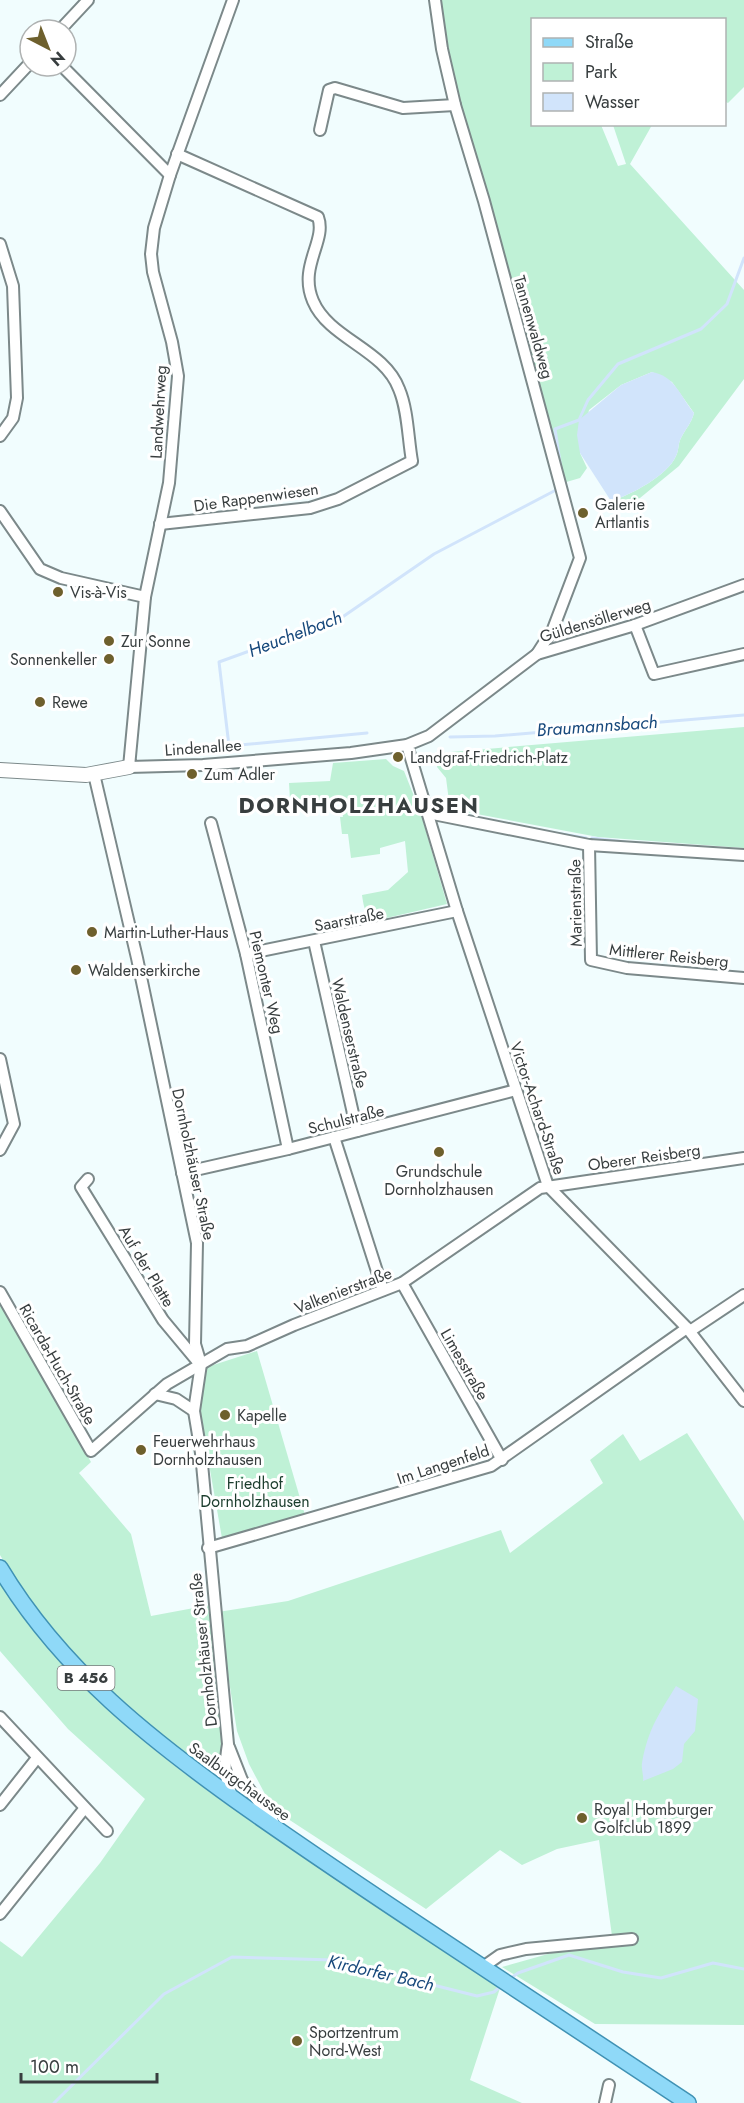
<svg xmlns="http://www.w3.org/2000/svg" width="744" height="2103" font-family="Jost,sans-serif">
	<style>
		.green { fill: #bff1d6 }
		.water { fill: #d1e4fb }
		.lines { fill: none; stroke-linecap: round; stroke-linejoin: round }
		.stream { stroke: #d1e4fb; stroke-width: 3 }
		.street-casing { stroke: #7c898a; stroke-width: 14 }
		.secondary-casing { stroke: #7c898a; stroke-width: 16 }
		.primary-casing { stroke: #4092b4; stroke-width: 18 }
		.street { stroke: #fff; stroke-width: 10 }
		.secondary { stroke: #fff; stroke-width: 14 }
		.primary { stroke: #8fd9f8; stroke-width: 15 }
		.poi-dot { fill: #6e602d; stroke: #fff; stroke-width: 2 }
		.labels { text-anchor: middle; stroke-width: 6; stroke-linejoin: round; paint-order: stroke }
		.shield { fill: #fff; stroke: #747879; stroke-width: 1.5 }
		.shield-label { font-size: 15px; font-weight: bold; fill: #383e3f }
		.street-label { font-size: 16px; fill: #383e3f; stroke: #fff }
		.poi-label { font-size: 16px; fill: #383e3f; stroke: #fff; text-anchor: start }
		.park-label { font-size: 16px; fill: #1b3d2d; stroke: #fff }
		.water-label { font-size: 18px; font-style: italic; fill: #18497c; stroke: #fff }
		.district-label { font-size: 22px; font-weight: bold; letter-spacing: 1.5px; fill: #383e3f; stroke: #fff }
	</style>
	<rect width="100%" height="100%" fill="#f1fdfe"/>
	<g class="green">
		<path d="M 441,0 L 744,0 L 744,87 L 728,103 L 724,101 L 724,20 L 532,20 L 532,124 L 601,125 L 618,166 L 626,164 L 613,125 L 652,125 L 630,164 L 744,290 L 744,379 L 679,466 L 640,498 L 607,508 L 611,501 C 631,495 668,475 676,456 C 679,450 678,443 681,438 C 686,428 691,424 694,413 L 672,382 L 652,372 L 621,385 L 589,410 L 580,453 L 587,468 L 580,478 L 563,483 L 456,97 Z"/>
		<path d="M 744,727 L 744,848 L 598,837 L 450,809 L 446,778 L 437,767 L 439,753 Z"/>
		<path d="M 386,759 L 393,766 L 404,771 L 421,814 L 447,904 L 378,920 C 365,917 364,908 362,895 L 388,890 L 408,872 L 405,841 L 380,848 L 380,854 L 351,858 L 348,834 L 342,834 L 340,817 L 343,817 L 339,797 L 311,801 L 310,799 L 290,800 L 289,783 L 330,781 L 333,763 Z"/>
		<path d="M 0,1300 L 91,1462 L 79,1473 L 131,1534 L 151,1616 L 210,1605 L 223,1746 L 215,1766 L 199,1769 C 153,1732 105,1693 66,1649 C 41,1621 19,1587 0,1555 Z"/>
		<path d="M 257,1351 L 307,1522 L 223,1544 L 199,1407 L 204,1368 Z"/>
		<path d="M 687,1433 L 744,1521 L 744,2025 L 595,2024 L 502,1967 L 612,1936 L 599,1840 L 557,1849 L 522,1865 L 500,1850 L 426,1909 L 285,1817 L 265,1794 L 249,1764 L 237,1731 L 218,1612 L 288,1601 L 501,1530 L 510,1553 L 603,1483 L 590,1460 L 623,1434 L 640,1461 Z"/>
		<path d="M 0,1579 C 76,1707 208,1793 329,1874 C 386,1911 443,1950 501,1985 L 470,2080 L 522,2103 L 0,2103 L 0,1941 L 22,1957 L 100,1863 L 145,1799 L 68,1729 L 0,1651 Z"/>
	</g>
	<g class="water">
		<path d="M 652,372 C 675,376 680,396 694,413 C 691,424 686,428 681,438 C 678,443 679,450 676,456 C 668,475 631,495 611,501 L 580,453 L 577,435 L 579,420 L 621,385 Z"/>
		<path d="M 676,1686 L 698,1699 L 695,1731 L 684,1744 L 682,1762 L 673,1769 L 643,1781 C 644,1776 641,1769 642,1763 C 648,1729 659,1714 676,1686 Z"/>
	</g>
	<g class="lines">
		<g class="stream">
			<path d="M 561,469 L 555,429 L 579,420 L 588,400 L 618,364 L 701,329 L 727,304 L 744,258"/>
			<path d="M 450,737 L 495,736 L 744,715"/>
			<path d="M 229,746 L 367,733"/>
			<path d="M 167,750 L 229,746 L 219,662 L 341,618 L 434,554 L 556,490"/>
			<path d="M 561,834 L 586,838"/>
			<path d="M 592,838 L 625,842"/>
			<path d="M 511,1978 L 518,1973 L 569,1955 L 623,1972 L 661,1978 L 713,1963 L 744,1969"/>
			<path d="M 54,2103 L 164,1994 L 232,1957 L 334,1960 L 477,1996 L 494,1992 L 501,1986"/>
		</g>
		<g class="street-casing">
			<g id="street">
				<path d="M 233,0 L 170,175 L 154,228 L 151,254 L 153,272 L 172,342 L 178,376 L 169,483 L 145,597 L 129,767 L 203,765 L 351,753 L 407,745 L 429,736 L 537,654 L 635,625 L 744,585"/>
				<path d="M 435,0 L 442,49 L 455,105 L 484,201 L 580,558 L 553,629 L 537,654"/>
				<path d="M 60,30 L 88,0"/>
				<path d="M 62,66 L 170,175"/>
				<path d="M 0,95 L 30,63"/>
				<path d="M 320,130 L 329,90 L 335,88 L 403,108 L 455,105"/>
				<path d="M 0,244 L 13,286 L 17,398 L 13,418 L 0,436"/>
				<path d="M 0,511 L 40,569 L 61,578 L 145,597"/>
				<path d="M 160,524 L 310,508 L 338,499 L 412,461 C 408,439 408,410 399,389 C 384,349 329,339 313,301 C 298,266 327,241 318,217 L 177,154"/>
				<path d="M 635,625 L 654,674 L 744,654"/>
				<path d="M 407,745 L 457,911 L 548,1186 L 687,1328 L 744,1401"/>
				<path d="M 94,774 L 137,958 L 197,1243 L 195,1344 L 201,1364 L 194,1411 L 201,1453 L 228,1744 C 225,1762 223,1783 234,1798"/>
				<path d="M 428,813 L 589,845 L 744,855"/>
				<path d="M 211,823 L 246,954 L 288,1149"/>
				<path d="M 589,845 L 591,960 L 627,968 L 744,978"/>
				<path d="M 314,941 L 357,1131"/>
				<path d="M 246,954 L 457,911"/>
				<path d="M 0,1059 L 14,1124 L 0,1150"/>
				<path d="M 334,1137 L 383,1290"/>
				<path d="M 182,1173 L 288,1149 L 516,1090"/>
				<path d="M 88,1179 L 81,1187 L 163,1320 L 198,1362"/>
				<path d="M 402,1283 L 502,1460"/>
				<path d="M 0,1292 L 91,1451 L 167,1384 L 227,1349 L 247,1346 L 294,1325 L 402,1283 L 540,1188 L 744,1158"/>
				<path d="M 690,1331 L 744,1295"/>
				<path d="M 155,1394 L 176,1399 L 194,1411"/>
				<path d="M 208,1548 L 491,1466 L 687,1328"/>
				<path d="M 0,1717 L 107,1831"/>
				<path d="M 229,1747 L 242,1780 L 273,1821"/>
				<path d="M 0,1805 L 37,1758"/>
				<path d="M 0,1914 L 84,1809"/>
				<path d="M 483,1967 L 500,1955 L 526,1949 L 632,1939"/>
				<path d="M 605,2103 L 609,2085"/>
			</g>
		</g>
		<g class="secondary-casing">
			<path id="secondary" d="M 0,770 L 86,775 L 129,767"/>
		</g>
		<g class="primary-casing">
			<path id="primary" d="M 0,1568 C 61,1670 152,1741 248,1809 C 308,1851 369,1892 431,1933 C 517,1989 602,2047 688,2103"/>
		</g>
		<use href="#street" class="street"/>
		<use href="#secondary" class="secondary"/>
		<use href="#primary" class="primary"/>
	</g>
	<g class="poi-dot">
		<circle cx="583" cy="513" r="6"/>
		<circle cx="58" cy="592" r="6"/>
		<circle cx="109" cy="641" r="6"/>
		<circle cx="109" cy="659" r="6"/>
		<circle cx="40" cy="702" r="6"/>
		<circle cx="398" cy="757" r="6"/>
		<circle cx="192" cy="774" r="6"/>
		<circle cx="92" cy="932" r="6"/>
		<circle cx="76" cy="970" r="6"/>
		<circle cx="439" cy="1152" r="6"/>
		<circle cx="225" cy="1415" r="6"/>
		<circle cx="141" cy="1450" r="6"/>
		<circle cx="582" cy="1818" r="6"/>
		<circle cx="297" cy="2041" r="6"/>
	</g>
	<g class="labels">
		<rect class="shield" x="57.5" y="1666" width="57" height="24" rx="4.5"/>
		<g class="shield-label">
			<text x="86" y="1683">B 456</text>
		</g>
		<g class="street-label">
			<text transform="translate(534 327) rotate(74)" y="6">Tannenwaldweg</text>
			<text transform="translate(158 412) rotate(-87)" y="6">Landwehrweg</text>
			<text transform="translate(256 497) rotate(-8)" y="6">Die Rappenwiesen</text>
			<text transform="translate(595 620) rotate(-17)" y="6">Güldensöllerweg</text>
			<text transform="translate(203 747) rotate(-4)" y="6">Lindenallee</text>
			<text transform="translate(575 903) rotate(-91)" y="6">Marienstraße</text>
			<text transform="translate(349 919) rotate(-11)" y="6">Saarstraße</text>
			<text transform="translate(669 955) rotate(6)" y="6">Mittlerer Reisberg</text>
			<text transform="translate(267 982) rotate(77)" y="6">Piemonter Weg</text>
			<text transform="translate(350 1033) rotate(77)" y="6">Waldenserstraße</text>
			<text transform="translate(538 1108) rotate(71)" y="6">Victor-Achard-Straße</text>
			<text transform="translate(346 1119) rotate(-14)" y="6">Schulstraße</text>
			<text transform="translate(644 1157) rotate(-8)" y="6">Oberer Reisberg</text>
			<text transform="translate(194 1164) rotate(78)" y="6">Dornholzhäuser Straße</text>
			<text transform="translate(147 1266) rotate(59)" y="6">Auf der Platte</text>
			<text transform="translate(343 1290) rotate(-21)" y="6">Valkenierstraße</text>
			<text transform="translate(58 1364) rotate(60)" y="6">Ricarda-Huch-Straße</text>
			<text transform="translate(465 1364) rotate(60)" y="6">Limesstraße</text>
			<text transform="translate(443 1464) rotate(-18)" y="6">Im Langenfeld</text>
			<text transform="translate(203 1650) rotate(-96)" y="6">Dornholzhäuser Straße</text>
			<text transform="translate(240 1781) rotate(36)" y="6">Saalburgchaussee</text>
		</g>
		<g class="poi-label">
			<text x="595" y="510">Galerie<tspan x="595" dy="18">Artlantis</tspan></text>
			<text x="70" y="598">Vis-à-Vis</text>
			<text x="121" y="647">Zur Sonne</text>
			<text x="97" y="665" text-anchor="end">Sonnenkeller</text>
			<text x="52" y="708">Rewe</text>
			<text x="410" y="763">Landgraf-Friedrich-Platz</text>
			<text x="204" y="780">Zum Adler</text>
			<text x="104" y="938">Martin-Luther-Haus</text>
			<text x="88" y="976">Waldenserkirche</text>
			<text x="439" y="1177" text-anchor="middle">Grundschule<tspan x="439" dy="18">Dornholzhausen</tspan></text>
			<text x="237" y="1421">Kapelle</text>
			<text x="153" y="1447">Feuerwehrhaus<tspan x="153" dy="18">Dornholzhausen</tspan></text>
			<text x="594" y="1815">Royal Homburger<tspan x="594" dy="18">Golfclub 1899</tspan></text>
			<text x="309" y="2038">Sportzentrum<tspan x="309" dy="18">Nord-West</tspan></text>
		</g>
		<g class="park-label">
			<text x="255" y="1489">Friedhof<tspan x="255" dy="18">Dornholzhausen</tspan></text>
		</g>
		<g class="water-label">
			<text transform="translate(295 634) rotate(-21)" y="6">Heuchelbach</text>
			<text transform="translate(597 726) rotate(-4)" y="6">Braumannsbach</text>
			<text transform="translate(381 1973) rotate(13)" y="6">Kirdorfer Bach</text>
		</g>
		<g class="district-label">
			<text x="359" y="813">DORNHOLZHAUSEN</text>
		</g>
	</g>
	<rect x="531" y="18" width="195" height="108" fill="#ffffff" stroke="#afb2b2" stroke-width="1.5"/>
	<rect x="543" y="38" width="30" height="9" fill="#8fd9f8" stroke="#afb2b2" stroke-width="1.5"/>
	<text x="585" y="48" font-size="18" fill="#383e3f">Straße</text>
	<rect x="543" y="63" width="30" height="18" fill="#bff1d6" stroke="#afb2b2" stroke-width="1.5"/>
	<text x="585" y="78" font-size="18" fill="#383e3f">Park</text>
	<rect x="543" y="93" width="30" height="18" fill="#d1e4fb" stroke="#afb2b2" stroke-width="1.5"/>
	<text x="585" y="108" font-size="18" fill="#383e3f">Wasser</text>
	<g transform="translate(48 48) rotate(138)"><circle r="28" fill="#ffffff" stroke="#afb2b2" stroke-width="1.5"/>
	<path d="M0-4.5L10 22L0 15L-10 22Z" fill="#6e602d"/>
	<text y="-9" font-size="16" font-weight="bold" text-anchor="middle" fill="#383e3f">N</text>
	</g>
	<path d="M21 2073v9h136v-9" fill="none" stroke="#383e3f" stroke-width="3"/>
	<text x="30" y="2073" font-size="18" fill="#383e3f" stroke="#ffffff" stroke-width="4.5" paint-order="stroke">100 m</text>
</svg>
